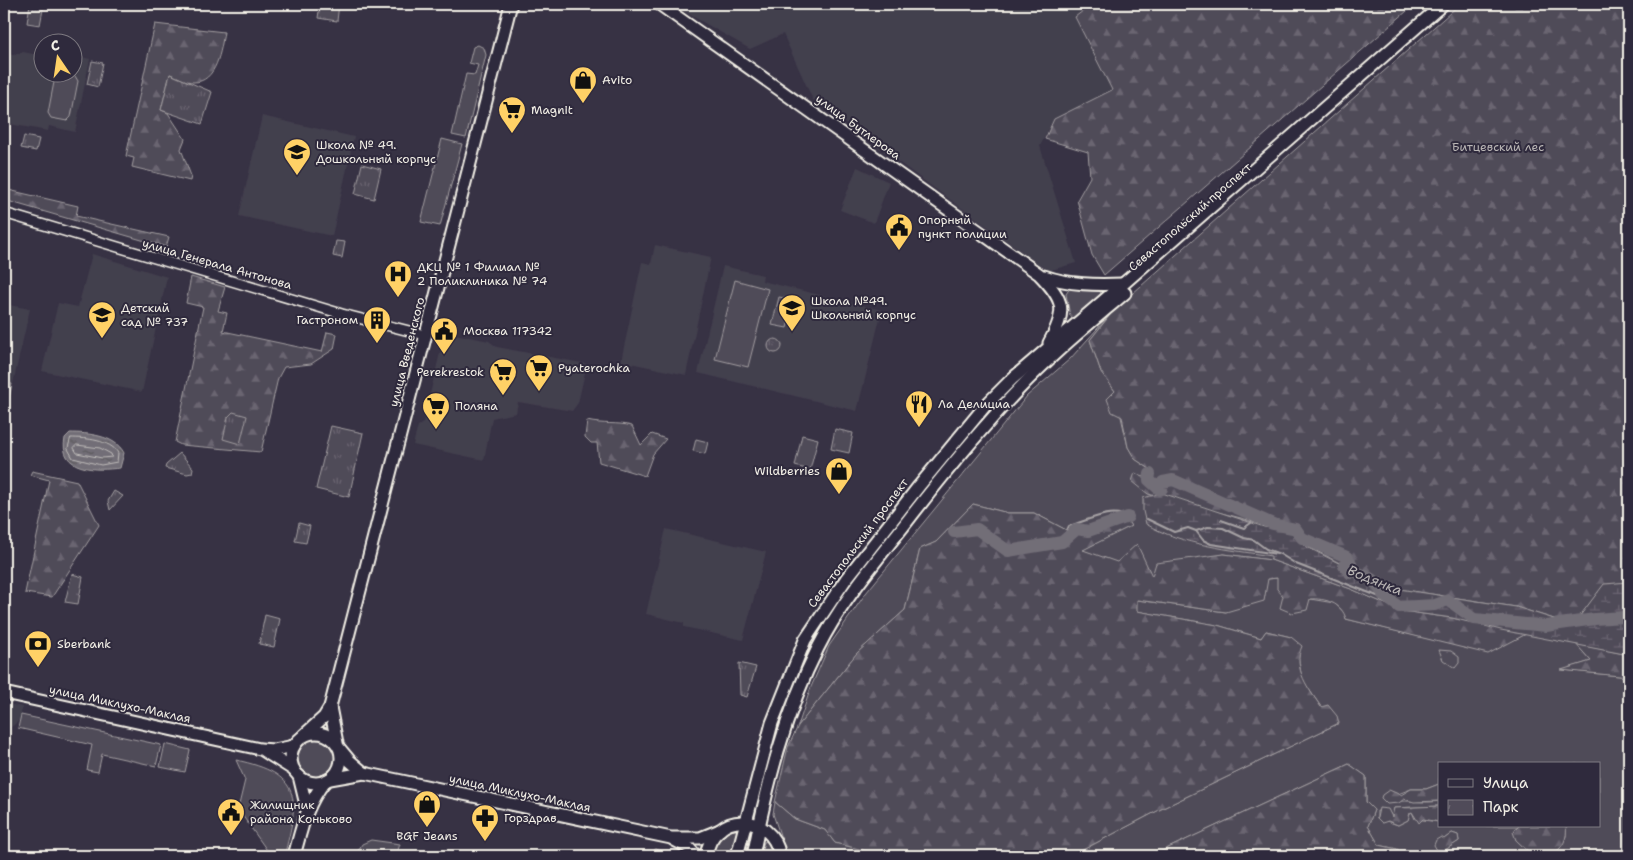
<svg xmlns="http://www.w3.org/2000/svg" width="1633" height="860" font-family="'Shantell Sans',sans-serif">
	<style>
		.built { fill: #433f4e }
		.green { fill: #504b59; stroke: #a29ea0; fill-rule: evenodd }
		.forest { fill: url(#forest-firs); stroke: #a29ea0 }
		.wetland { fill: url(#wetland-marsh); stroke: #a29ea0 }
		.park { fill: url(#park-tufts); stroke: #a29ea0 }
		.water { fill: url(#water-ripples); stroke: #a6a2a4 }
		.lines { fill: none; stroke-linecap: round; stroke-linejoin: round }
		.shore { stroke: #c0bdbb; stroke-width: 1 }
		.stream { stroke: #a6a2a4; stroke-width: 2 }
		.river { stroke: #726e77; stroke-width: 12 }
		.street-casing { stroke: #f4f1e8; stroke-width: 12 }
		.secondary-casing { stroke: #f4f1e8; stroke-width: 15 }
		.street { stroke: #2f2a3d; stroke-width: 9 }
		.secondary { stroke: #2f2a3d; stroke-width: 11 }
		.labels { text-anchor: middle; stroke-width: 4; stroke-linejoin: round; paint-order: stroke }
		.poi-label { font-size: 12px; fill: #f4f1e8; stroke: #2f2a3d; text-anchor: start }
		.street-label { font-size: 12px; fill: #f4f1e8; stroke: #2f2a3d }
		.park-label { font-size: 12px; fill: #bbb7b6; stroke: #2f2a3d }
		.water-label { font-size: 14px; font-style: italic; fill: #bab6b5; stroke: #2f2a3d }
	</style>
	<defs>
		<pattern id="forest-firs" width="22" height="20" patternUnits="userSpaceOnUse" patternTransform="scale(1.25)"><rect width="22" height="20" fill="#504b59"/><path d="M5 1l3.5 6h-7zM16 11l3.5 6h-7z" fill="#6a6571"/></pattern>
		<pattern id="wetland-marsh" width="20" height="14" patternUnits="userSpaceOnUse" patternTransform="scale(1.25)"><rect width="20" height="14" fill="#504b59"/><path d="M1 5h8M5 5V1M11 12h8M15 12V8" fill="none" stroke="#6a6571"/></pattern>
		<pattern id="park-tufts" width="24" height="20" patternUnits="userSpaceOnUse" patternTransform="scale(1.25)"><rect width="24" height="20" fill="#504b59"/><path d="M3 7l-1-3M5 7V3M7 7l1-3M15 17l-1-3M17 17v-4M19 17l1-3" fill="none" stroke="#6a6571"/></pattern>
		<pattern id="water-ripples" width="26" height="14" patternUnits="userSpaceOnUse" patternTransform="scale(1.25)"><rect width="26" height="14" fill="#726e77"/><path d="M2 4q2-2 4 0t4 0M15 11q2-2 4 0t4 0" fill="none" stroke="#5b595c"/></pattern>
	</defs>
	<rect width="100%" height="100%" fill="#373244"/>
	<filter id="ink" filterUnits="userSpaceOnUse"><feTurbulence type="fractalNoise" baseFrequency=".02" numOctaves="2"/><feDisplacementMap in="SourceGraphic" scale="10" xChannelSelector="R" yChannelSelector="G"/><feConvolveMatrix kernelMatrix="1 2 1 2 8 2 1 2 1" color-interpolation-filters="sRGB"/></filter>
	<g filter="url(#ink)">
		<g class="built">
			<path d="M 671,4 L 1092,4 L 1075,17 L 1112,90 L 1054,119 L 1040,146 L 1076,263 L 1048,271 L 813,100 L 783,34 L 750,49 Z"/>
			<path d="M 23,52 L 42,56 L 42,72 L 72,72 L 77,56 L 90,59 L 75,132 L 49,126 L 48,131 L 4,123 L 4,53 L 13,55 Z"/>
			<path d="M 262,116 L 354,137 L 332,236 L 239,216 Z"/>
			<path d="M 857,167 L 889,182 L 874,223 L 840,210 Z"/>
			<path d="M 655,245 L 711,257 L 686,375 L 621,361 L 642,262 L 651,264 Z"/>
			<path d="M 92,254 L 167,277 L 142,392 L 42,371 L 58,303 L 78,307 Z"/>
			<path d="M 723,266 L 763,275 L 762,281 L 882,310 L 857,411 L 698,373 Z"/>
			<path d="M 4,304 L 30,309 L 7,410 L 4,409 Z"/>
			<path d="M 445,332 L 489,341 L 497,347 L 587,364 L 578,403 L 572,411 L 518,402 L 516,413 L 492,418 L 484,460 L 413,445 L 418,426 L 423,423 Z"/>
			<path d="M 666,529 L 766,552 L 743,640 L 684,627 L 684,623 L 646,614 Z"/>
			<path d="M 4,703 L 22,707 L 20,720 L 6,731 L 4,744 Z"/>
		</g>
		<g class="green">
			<path d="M 478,45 L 484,48 L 486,55 L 466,138 L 452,135 L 466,74 L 475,75 L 478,65 L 469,63 L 473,47 Z"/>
			<path d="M 61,73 L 75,76 L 78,81 L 71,117 L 67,121 L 51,118 L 48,113 L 55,77 Z"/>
			<path d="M 442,139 L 462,144 L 440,226 L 421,222 Z"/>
			<path d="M 735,280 L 768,289 L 748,367 L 715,359 Z"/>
			<path d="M 1070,288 L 1100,291 L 1102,297 L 1075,320 L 1070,316 L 1066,294 Z"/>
			<path d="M 779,297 L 794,300 L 787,328 L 772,325 Z"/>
			<path d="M 1115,309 L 1090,340 L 1101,372 L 1115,391 L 1128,447 L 1135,459 L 1153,471 L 1150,475 L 1142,477 L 1149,494 L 1278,529 L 1271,560 L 1224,554 L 1152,576 L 1082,550 L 1131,526 L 1125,518 L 1074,534 L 1034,513 L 1008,513 L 973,504 L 936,542 L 920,549 L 905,610 L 857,653 L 798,726 L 811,687 L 829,646 L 866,593 L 1027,396 L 1070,359 Z"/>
			<path d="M 802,435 L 818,439 L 810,470 L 795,466 Z"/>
			<path d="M 1278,578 L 1310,599 L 1334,603 L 1345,613 L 1346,619 L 1487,653 L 1526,634 L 1576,644 L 1591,661 L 1563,670 L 1629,677 L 1629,856 L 1406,856 L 1397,849 L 1379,845 L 1368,826 L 1374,810 L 1366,802 L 1366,776 L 1349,764 L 1151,856 L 1071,856 L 1163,808 L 1339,723 L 1321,707 L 1302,679 L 1298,655 L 1291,637 L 1266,631 L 1261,638 L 1217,625 L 1136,611 L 1137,600 L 1226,612 L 1268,579 ZM 1439,764 L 1599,764 L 1599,826 L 1566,826 L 1566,836 L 1563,844 L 1531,854 L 1516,840 L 1515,829 L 1519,826 L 1439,826 L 1439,822 L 1415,819 L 1412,812 L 1410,812 L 1408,820 L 1398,825 L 1377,818 L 1377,811 L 1390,813 L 1392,817 L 1394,808 L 1439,806 L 1439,801 C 1423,804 1410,799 1394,802 L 1398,794 L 1411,789 L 1426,789 L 1439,784 ZM 1452,833 L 1458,835 L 1459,841 L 1445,850 L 1444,839 Z"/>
			<path d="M 21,715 L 161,745 L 156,766 L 102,754 L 98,772 L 87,770 L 92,745 L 18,728 Z"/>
			<circle cx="317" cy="758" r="19"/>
			<path d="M 165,744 L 190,750 L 185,772 L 160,767 Z"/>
			<path d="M 236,760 C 302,774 300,798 284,856 L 271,856 L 242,815 L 237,813 L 245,780 Z"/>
			<path d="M 775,802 L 795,819 L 825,830 L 835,843 L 887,856 L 787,856 L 773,814 Z"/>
			<path d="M 737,830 L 732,856 L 709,856 C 711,843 724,830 737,830 Z"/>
			<path d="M 371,840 L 400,844 L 396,856 L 383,856 L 384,854 L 369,851 L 367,856 L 355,856 L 362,844 Z"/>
			<path d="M 767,841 L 774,856 L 760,856 L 764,842 Z"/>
			<path d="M 655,849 L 676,856 L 653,856 Z"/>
		</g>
		<g class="forest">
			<path d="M 1092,4 L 1415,4 L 1104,275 L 1092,255 L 1077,200 L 1090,177 L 1088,152 L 1045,139 L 1054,119 L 1112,90 L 1075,17 Z"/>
			<path d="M 1460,4 L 1629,4 L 1629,582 L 1604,585 L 1573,625 L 1516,607 L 1386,587 L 1305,545 L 1295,532 L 1148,494 L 1132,481 L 1135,473 L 1143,477 L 1150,475 L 1153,471 L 1135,459 L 1128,447 L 1122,417 L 1112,412 L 1107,399 L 1115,391 L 1101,372 L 1090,340 L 1115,309 Z"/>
			<path d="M 155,24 L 224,32 C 221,49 217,83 193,82 C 186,82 176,76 170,74 L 161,110 L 168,113 L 185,139 L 181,149 L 191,176 L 190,181 L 132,167 L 134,158 L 126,156 Z"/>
			<path d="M 4,189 L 78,206 L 76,216 L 169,237 L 166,247 L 4,200 Z"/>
			<path d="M 191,277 L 225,287 L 218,311 L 227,313 L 223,331 L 322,352 L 327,332 L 337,334 L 334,349 L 311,364 L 284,367 L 278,378 L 261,452 L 181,445 L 175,442 L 203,307 L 186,303 Z"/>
			<path d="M 587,421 C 603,425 617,422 632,426 L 641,445 L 652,434 L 666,439 L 653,454 L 645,476 L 599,462 L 597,443 L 591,443 L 585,437 Z"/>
			<path d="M 32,471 L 77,481 L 99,525 L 52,597 L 25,593 L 49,480 L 30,475 Z"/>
			<path d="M 973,504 L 1008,513 L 1034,513 L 1074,534 L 1125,518 L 1131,526 L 1083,550 L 1117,562 L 1137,544 L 1152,576 L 1156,563 L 1224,554 L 1271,560 L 1351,589 L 1402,611 L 1452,618 L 1526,634 L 1488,654 L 1346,619 C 1342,603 1325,598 1310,599 L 1307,610 L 1292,613 L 1280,608 L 1283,596 L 1277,589 L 1277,578 L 1268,579 L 1264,601 L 1226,612 L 1137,600 L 1137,611 L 1217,625 L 1261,638 L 1266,631 L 1291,637 L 1302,646 C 1292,669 1309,689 1321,707 L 1328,705 L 1337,716 L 1339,723 L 1163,808 L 1071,856 L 887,856 L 835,843 L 825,830 L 795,819 L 775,802 L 788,747 L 798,726 L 857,653 L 905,610 L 920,549 L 936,542 Z"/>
			<path d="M 1576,644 L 1629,655 L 1629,677 L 1561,670 L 1591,661 Z"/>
			<path d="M 1439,650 L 1451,651 L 1459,657 L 1459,663 L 1455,668 L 1443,660 Z"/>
			<path d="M 1349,764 L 1366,776 L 1366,802 L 1374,810 L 1368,826 L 1379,845 L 1397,849 L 1406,856 L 1151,856 Z"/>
			<path d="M 1439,784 L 1439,801 L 1414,802 L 1404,799 L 1399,803 L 1387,804 L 1381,798 L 1382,795 L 1389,790 L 1401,795 L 1411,789 L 1426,789 Z"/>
			<path d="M 1439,806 L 1439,822 L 1423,819 L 1419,823 L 1412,812 L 1410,813 L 1408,820 L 1398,825 L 1388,821 L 1382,823 L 1377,818 L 1379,808 L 1388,809 L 1392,817 L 1394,808 Z"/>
			<path d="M 1519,826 L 1566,826 C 1568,837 1563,850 1551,854 C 1544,856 1537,853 1531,854 L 1516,840 L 1513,832 Z"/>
			<path d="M 1452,833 L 1458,835 L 1459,841 L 1445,850 L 1437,850 L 1434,845 L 1436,840 L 1441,837 L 1444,839 Z"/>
		</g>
		<path class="wetland" d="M 1162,493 L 1264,527 L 1296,532 L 1305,546 L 1386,587 L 1516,607 L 1573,625 L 1604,584 L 1629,582 L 1629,655 L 1501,630 L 1452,618 L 1402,611 L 1351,589 L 1271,560 L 1271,556 C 1232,550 1181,545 1146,524 L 1143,511 L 1143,498 Z"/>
		<g class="park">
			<path d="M 30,4 L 44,4 L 40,25 L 27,23 Z"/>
			<path d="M 320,4 L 339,4 L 337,21 L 318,18 Z"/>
			<path d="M 92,61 L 103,63 L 98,87 L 87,84 Z"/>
			<path d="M 170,74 L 212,92 L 202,124 L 161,110 Z"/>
			<path d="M 24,136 L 39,139 L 36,151 L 21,148 Z"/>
			<path d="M 362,164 L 381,169 L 374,199 L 355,194 Z"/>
			<path d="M 336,241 L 345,242 L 342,258 L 333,256 Z"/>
			<circle cx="775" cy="346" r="7"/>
			<path d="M 4,383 L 12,384 L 7,407 L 4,406 Z"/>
			<path d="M 233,412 L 247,416 L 240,444 L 223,439 L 228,417 Z"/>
			<path d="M 331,426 L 363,433 L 349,497 L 316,489 Z"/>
			<path d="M 835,429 L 853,433 L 849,453 L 831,449 Z"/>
			<path d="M 696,439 L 708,442 L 705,454 L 693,451 Z"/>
			<path d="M 180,453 L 193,468 L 192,473 L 187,474 L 165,468 L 166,465 Z"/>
			<path d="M 114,491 L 123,496 L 110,510 L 108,501 Z"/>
			<path d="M 299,523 L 310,526 L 306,543 L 295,541 Z"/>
			<path d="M 72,574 L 83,577 L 78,604 L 65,602 Z"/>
			<path d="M 265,615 L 280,619 L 274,647 L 259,644 Z"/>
			<path d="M 739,663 L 756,667 L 747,697 L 740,695 Z"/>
		</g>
		<path class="water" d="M 70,433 C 87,433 115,435 124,453 L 120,468 C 96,471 58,471 65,438 Z"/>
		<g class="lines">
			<g class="shore">
				<path d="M 71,438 C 86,438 110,440 118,453 L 117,462 L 101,465 L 73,458 L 68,449 Z"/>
				<path d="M 77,445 L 100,448 L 111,454 L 112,457 L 102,458 L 77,453 L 74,448 Z"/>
			</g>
			<g class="stream">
				<path d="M 1147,519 L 1174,532 L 1188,528 L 1196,531 L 1208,527 L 1223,528 L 1244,538 L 1254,540 L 1266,549 L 1280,554 L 1296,564 L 1390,601"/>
				<path d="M 1221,520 L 1244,528 L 1251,523 L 1253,516"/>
				<path d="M 1196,531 L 1203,540 L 1211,544 L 1277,554"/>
				<path d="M 1062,542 L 1069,526 C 1087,521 1111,507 1128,517"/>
			</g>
			<g class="river">
				<path d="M 1150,474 L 1149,480 L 1160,490 L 1162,489 L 1163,482 L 1173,480 L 1273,524 L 1296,529 L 1302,538 L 1347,557 L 1351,563 L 1344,566 L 1350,573 L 1355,571 C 1367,578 1371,574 1379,589 L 1384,590 L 1383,595 L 1399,607 L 1435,605 L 1448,600 L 1474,619 L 1546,626 L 1595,619 L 1623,617 L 1629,619"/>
				<path d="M 954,532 L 977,529 L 1008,551 L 1062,542 L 1077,529 L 1088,531 L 1128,517"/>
			</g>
			<g class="street-casing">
				<path id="street" d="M 4,213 L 342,314 L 425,335"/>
			</g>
			<g class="secondary-casing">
				<g id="secondary">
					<path d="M 659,4 L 1039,274 C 1065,301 1067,310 1049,343"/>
					<path d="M 1044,276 C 1069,285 1097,285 1123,284"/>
					<path d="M 4,693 L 260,749 L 274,750 L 294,746"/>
					<path d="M 330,707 L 337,743"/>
					<circle cx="316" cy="758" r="25"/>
					<path d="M 304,735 L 324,717 L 330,707 L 511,4"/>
					<path d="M 340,749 L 350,761 L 364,773"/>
					<path d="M 264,751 L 294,770"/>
					<path d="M 299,776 L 307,809"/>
					<path d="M 330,779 L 364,773 L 671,838 L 700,838 L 720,830"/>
					<path d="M 674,840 L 689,848 L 696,856"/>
					<path d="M 294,856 C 302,827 306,805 325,781"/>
					<path d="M 706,856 C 712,811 771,810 780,856"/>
					<path d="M 737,856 L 772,723 L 805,640 L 846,579 L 919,486 L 985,406 L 1012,379 L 1123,284 L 1443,4"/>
					<path d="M 753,856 C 767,785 785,713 818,648 C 840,604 872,566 902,528 C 939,480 977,433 1019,389 C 1051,355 1089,324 1125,293"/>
				</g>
			</g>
			<use href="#street" class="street"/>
			<use href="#secondary" class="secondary"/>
		</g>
	</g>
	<defs>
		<g id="shop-pin" transform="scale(1.4375)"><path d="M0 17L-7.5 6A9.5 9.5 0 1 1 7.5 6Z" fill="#ffd166" stroke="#2f2a3d"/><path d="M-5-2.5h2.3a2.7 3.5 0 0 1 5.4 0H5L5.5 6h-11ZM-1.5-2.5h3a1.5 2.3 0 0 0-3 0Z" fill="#111"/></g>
		<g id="supermarket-pin" transform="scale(1.4375)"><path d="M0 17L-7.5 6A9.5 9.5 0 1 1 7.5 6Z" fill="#ffd166" stroke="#2f2a3d"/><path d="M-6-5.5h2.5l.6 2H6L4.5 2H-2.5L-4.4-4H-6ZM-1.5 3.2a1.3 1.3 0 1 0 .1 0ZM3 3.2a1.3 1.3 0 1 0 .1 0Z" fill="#111"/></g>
		<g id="school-pin" transform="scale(1.4375)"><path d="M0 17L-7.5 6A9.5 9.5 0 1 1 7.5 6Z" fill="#ffd166" stroke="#2f2a3d"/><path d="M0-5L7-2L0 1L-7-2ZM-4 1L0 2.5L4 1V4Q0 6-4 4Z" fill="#111"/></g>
		<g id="civic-pin" transform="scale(1.4375)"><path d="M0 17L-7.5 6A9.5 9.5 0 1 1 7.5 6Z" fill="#ffd166" stroke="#2f2a3d"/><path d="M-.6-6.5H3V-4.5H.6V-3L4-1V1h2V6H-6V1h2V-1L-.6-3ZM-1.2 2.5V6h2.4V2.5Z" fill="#111"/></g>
		<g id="hospital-pin" transform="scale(1.4375)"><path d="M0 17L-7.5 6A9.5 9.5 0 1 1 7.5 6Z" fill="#ffd166" stroke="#2f2a3d"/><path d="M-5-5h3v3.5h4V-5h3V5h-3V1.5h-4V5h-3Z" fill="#111"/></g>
		<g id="building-pin" transform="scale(1.4375)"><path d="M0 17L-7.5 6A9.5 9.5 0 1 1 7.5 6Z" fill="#ffd166" stroke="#2f2a3d"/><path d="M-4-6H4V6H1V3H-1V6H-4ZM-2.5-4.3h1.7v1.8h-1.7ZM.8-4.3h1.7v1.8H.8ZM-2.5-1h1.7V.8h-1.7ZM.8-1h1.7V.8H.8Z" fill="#111"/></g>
		<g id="restaurant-pin" transform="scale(1.4375)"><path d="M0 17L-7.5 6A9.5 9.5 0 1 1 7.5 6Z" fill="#ffd166" stroke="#2f2a3d"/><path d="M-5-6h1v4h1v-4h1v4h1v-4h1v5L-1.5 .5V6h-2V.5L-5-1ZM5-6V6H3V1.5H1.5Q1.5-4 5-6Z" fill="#111"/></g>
		<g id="bank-pin" transform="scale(1.4375)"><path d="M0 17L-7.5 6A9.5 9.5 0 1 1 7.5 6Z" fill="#ffd166" stroke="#2f2a3d"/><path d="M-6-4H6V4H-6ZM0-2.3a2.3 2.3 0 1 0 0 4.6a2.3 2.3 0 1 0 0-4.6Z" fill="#111"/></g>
		<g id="pharmacy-pin" transform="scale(1.4375)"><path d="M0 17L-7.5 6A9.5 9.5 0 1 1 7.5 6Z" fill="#ffd166" stroke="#2f2a3d"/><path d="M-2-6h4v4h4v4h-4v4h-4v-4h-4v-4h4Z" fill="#111"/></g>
	</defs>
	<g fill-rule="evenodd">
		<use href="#shop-pin" x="583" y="80"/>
		<use href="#supermarket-pin" x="512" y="110"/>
		<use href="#school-pin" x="297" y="152"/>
		<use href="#civic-pin" x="899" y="227"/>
		<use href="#hospital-pin" x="398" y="274"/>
		<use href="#school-pin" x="792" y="308"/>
		<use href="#school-pin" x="102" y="315"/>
		<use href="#building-pin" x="377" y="320"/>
		<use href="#civic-pin" x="444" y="331"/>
		<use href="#supermarket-pin" x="539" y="368"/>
		<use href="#supermarket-pin" x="503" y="372"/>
		<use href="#restaurant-pin" x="919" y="404"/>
		<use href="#supermarket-pin" x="436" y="406"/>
		<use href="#shop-pin" x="839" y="471"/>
		<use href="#bank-pin" x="38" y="644"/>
		<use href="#shop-pin" x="427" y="804"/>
		<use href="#civic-pin" x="231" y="812"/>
		<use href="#pharmacy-pin" x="485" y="818"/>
	</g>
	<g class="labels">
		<g class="poi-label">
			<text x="602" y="84">Avito</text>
			<text x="531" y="114">Magnit</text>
			<text x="316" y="149">Школа № 49.<tspan x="316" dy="14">Дошкольный корпус</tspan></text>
			<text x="918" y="224">Опорный<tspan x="918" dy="14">пункт полиции</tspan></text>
			<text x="417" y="271">ДКЦ № 1 Филиал №<tspan x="417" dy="14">2 Поликлиника № 74</tspan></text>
			<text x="811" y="305">Школа №49.<tspan x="811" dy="14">Школьный корпус</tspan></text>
			<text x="121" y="312">Детский<tspan x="121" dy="14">сад № 737</tspan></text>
			<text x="358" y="324" text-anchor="end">Гастроном</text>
			<text x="463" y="335">Москва 117342</text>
			<text x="558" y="372">Pyaterochka</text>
			<text x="484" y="376" text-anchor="end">Perekrestok</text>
			<text x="938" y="408">Ла Делициа</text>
			<text x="455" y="410">Поляна</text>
			<text x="820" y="475" text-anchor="end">Wildberries</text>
			<text x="57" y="648">Sberbank</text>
			<text x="250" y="809">Жилищник<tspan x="250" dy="14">района Коньково</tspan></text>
			<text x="504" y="822">Горздрав</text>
			<text x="427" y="840" text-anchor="middle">BGF Jeans</text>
		</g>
		<g class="street-label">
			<text transform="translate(858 127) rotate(36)" y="4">улица Бутлерова</text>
			<text transform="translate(1190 217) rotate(-41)" y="4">Севастопольский проспект</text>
			<text transform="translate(217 264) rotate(16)" y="4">улица Генерала Антонова</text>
			<text transform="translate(407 352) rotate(-76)" y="4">улица Введенского</text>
			<text transform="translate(858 543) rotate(-53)" y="4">Севастопольский проспект</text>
			<text transform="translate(120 704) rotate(12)" y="4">улица Миклухо-Маклая</text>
			<text transform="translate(520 793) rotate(12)" y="4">улица Миклухо-Маклая</text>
		</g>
		<g class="park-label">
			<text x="1498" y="151">Битцевский лес</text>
		</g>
		<g class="water-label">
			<text transform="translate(1375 580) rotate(22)" y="5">Водянка</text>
		</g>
	</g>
	<rect width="1633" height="860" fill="none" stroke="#2f2a3d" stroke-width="20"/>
	<rect x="10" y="10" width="1613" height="840" fill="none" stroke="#f4f1e8" stroke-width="2" filter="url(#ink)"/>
	<rect x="1438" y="762" width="162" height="65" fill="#2f2a3d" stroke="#7e7a81"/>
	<rect x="1448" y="779" width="25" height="8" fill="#2f2a3d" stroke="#7e7a81"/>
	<text x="1483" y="788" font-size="15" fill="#f4f1e8">Улица</text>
	<rect x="1448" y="800" width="25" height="15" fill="url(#park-tufts)" stroke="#7e7a81"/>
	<text x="1483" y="812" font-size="15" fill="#f4f1e8">Парк</text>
	<g transform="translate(58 58) rotate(347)"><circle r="24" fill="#2f2a3d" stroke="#7e7a81"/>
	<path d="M0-4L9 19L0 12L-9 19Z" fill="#ffd166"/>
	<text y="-8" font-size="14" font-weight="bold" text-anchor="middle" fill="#f4f1e8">С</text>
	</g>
</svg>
